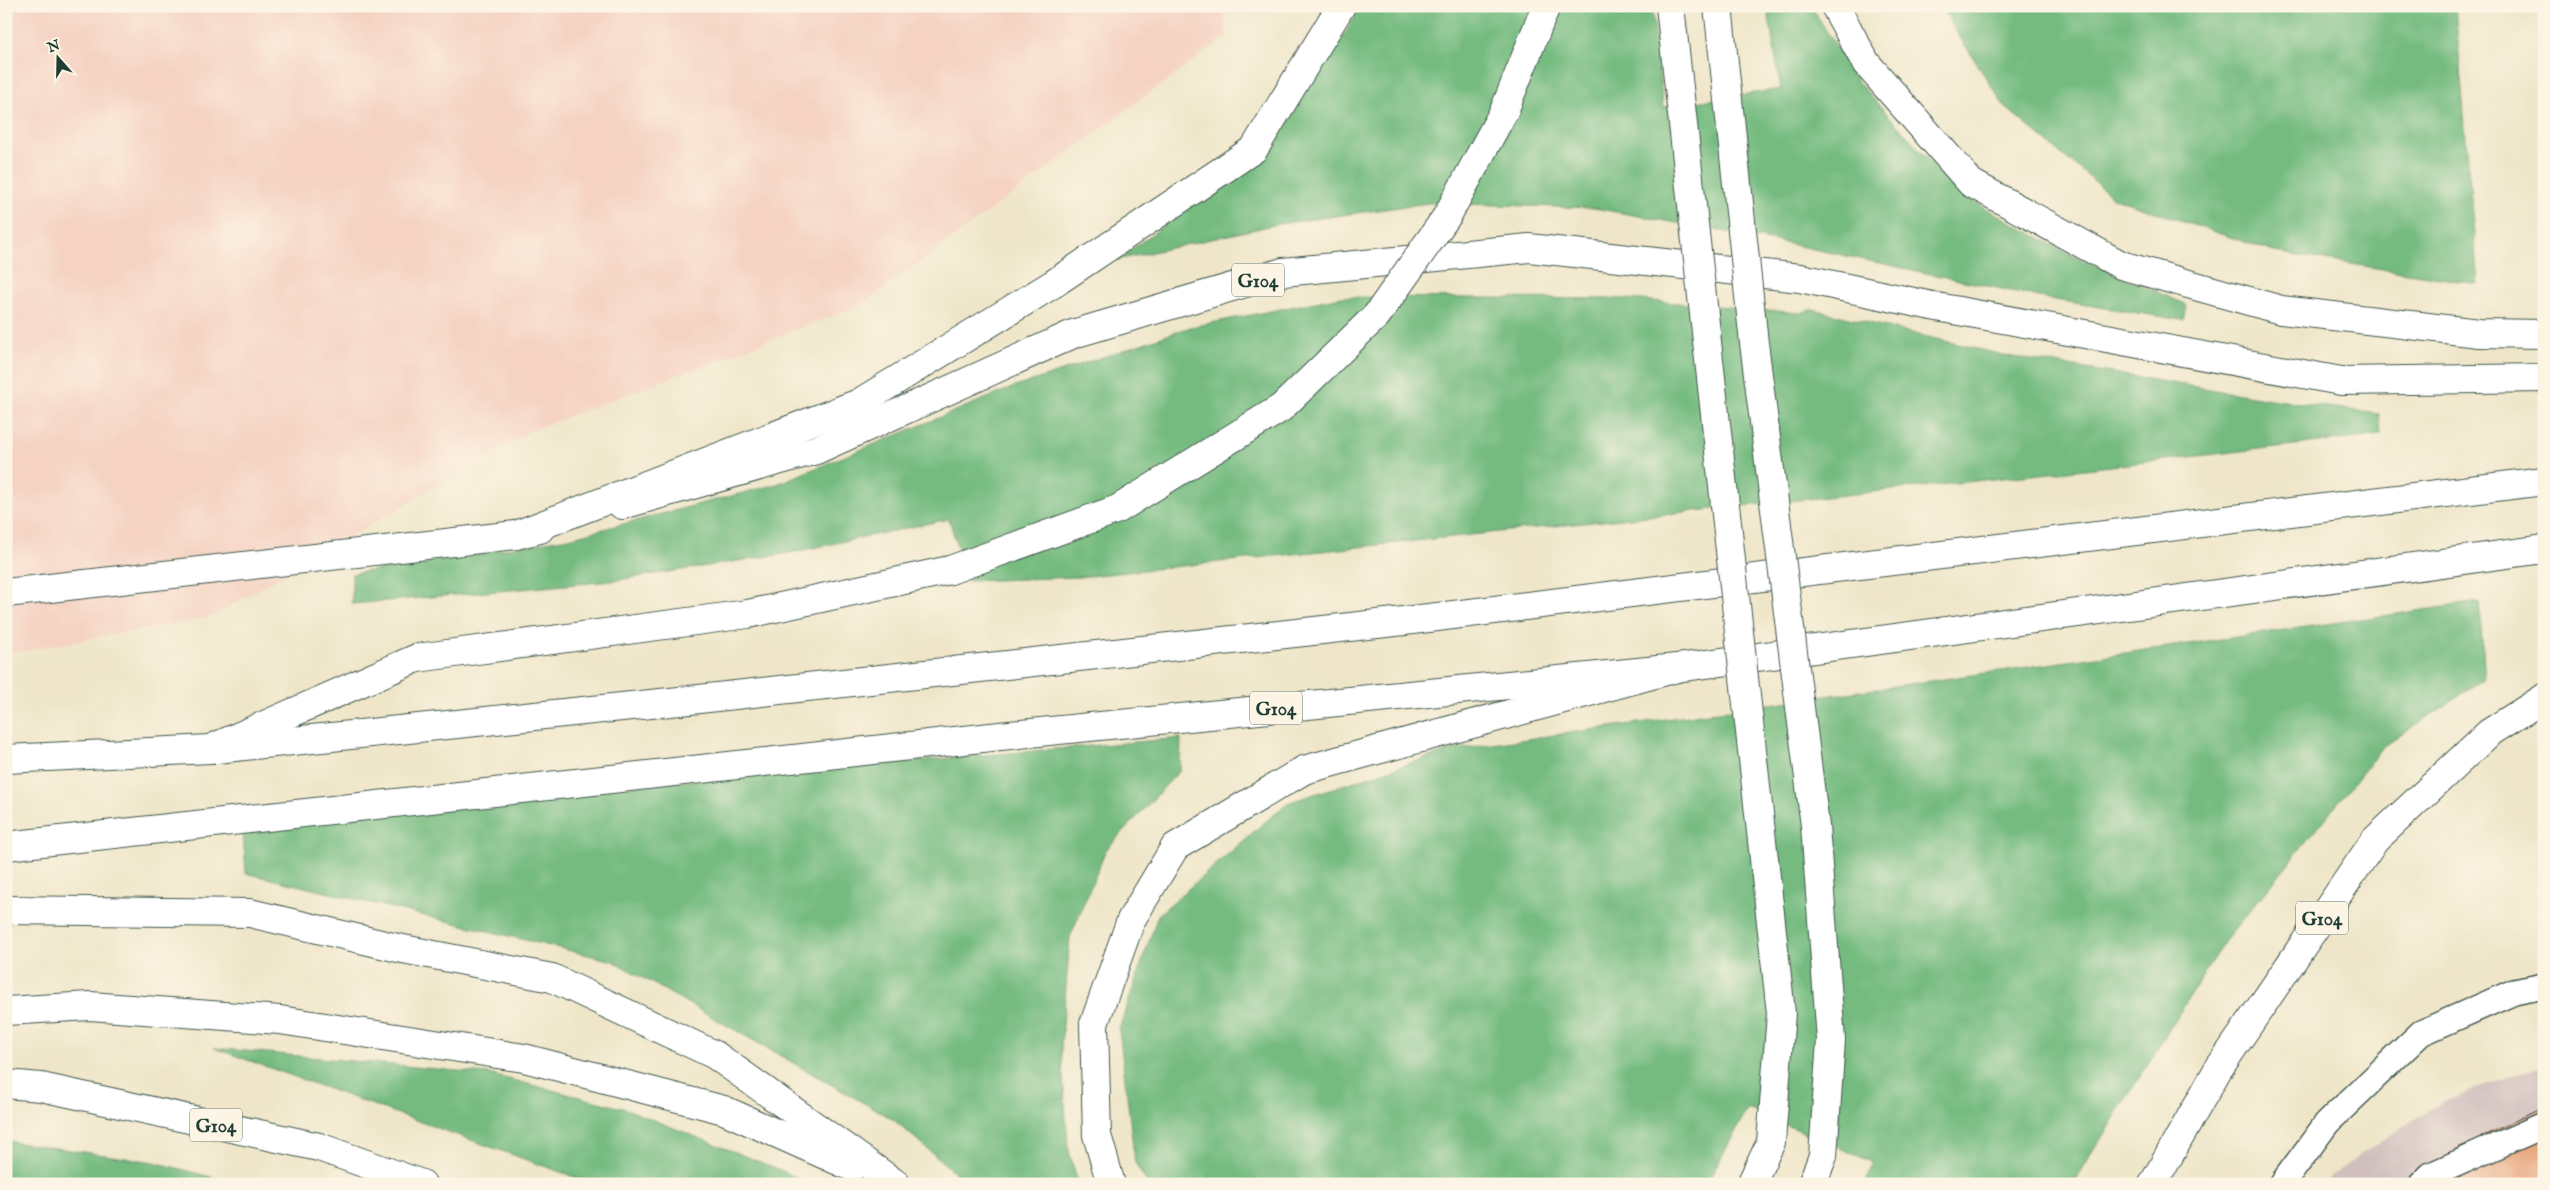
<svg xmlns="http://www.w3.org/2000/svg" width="2550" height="1190" font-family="'IM FELL English',serif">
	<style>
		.built { fill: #f5d2c2 }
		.industrial { fill: #d1bfbd }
		.forest { fill: #74bb80; stroke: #4a7c5a }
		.building { fill: #e69e75 }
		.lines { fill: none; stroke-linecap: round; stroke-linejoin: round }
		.service-casing { stroke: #3e564a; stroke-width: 28 }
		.trunk-casing { stroke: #3e564a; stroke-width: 30 }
		.motorway-casing { stroke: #3e564a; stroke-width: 30 }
		.service { stroke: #fff; stroke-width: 25 }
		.trunk { stroke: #fff; stroke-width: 28 }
		.motorway { stroke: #fff; stroke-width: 28 }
		.motorway-bridge-casing { stroke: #3e564a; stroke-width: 30; stroke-linecap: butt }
		.motorway-bridge { stroke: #fff; stroke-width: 28 }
		.labels { text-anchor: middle; stroke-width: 4; stroke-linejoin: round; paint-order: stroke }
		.shield { fill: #fcf5e5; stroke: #617469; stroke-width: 1 }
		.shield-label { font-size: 19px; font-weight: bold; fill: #1f3d34 }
	</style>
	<rect width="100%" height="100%" fill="#fcf5e5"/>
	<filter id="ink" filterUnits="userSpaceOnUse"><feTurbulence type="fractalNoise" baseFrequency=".02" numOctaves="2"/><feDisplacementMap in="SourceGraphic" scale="10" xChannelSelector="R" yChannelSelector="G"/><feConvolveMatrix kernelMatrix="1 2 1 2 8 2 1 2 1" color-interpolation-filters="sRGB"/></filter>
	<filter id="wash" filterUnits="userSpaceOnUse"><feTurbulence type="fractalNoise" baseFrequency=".0096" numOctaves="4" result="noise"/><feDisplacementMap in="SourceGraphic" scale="20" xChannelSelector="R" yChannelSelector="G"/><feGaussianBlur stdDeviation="1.12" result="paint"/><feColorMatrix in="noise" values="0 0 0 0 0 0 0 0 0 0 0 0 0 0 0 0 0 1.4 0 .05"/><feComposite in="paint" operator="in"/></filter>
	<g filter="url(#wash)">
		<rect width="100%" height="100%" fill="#efe6c9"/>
		<path class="built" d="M 6,6 L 1224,6 L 1226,37 L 861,305 L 533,430 L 211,617 L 6,654 Z"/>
		<path class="industrial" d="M 2544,1065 L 2544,1184 L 2322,1184 L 2367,1150 L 2443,1101 Z"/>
		<g class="forest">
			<path d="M 1361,6 L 1652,6 L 1663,107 L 1781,89 L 1767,6 L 1811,6 L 1858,82 L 1960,194 L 2065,252 L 2187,305 L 2183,320 L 2049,299 L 1771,240 L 1594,208 L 1428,203 L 1278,224 L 1117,260 L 1227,179 L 1335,51 Z"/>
			<path d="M 1940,6 L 2455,6 L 2478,284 L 2274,252 L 2114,198 L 2004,106 Z"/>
			<path d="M 1341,297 L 1628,299 L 1801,313 L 1812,309 L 2007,356 L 2270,399 L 2379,414 L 2381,435 L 2050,473 L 1079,577 L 968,581 L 949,519 L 789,553 L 611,581 L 352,604 L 352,574 L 569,538 L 777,484 L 1009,389 L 1191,327 Z"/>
			<path d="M 2479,602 L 2485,678 L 2383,747 L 2221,946 L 2073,1184 L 1864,1184 L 1874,1163 L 1748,1108 L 1707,1184 L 1148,1184 L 1135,1163 L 1119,1029 L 1158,915 L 1287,803 L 1451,750 Z"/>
			<path d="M 1181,738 L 1180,770 L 1106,850 L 1070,937 L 1061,1048 L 1068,1147 L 1078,1184 L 968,1184 L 894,1120 L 613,961 L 246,873 L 242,820 Z"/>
			<path d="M 214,1048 L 489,1074 L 626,1109 L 785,1172 L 808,1184 L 594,1184 Z"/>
			<path d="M 6,1141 L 154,1162 L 237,1184 L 6,1184 Z"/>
		</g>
		<g id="blocks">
			<path class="building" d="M 2544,1107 L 2544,1184 L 2412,1184 L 2456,1149 Z"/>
		</g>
	</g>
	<g filter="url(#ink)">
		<use href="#blocks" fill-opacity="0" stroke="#3e564a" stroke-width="1"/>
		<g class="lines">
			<g class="service-casing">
				<g id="service">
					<path d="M 2282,1184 L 2327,1123 L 2421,1033 L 2514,992 L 2544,986"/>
					<path d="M 2422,1184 L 2431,1175 L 2544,1125"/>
				</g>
			</g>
			<g class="trunk-casing">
				<g id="trunk">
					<path d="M 622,505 L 816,450 L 1073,334 L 1283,272 L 1529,248 L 1800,278 L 1937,307 L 2341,381 L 2544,378"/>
					<path d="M 6,593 L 516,535 L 540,529"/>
					<path d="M 216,749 L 699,699 L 1404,621 L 2544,481"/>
					<path d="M 6,846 L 1000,736 L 1677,668 L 2544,549"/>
					<path d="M 6,1084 L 41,1087 L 319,1147 L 422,1184"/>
					<path d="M 2153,1184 L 2217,1071 L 2375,840 L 2489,733 L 2544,698"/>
				</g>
			</g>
			<g class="motorway-casing">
				<g id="motorway">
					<path d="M 1835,6 L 1866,63 L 1971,183 L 2121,265 L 2281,310 L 2479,333 L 2544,334"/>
					<path d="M 516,535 L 859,403 L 1053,284 L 1254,149 L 1341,6"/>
					<path d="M 6,759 L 210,749 L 417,658 L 748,614 L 950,570"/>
					<path d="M 6,910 L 250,913 L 398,948 L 552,978 L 715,1055 L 896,1184"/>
					<path d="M 6,1011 L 90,1006 L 280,1020 L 524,1058 L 724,1110 L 852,1167"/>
					<path d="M 1111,1184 L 1097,1135 L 1094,1024 L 1131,920 L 1175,847 L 1304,770 L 1677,668"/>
				</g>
			</g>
			<use href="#service" class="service"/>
			<use href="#trunk" class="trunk"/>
			<use href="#motorway" class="motorway"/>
			<g class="motorway-bridge-casing">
				<g id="motorway-bridge">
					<path d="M 1670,6 L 1781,1013 L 1771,1142 L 1751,1184"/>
					<path d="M 1718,6 L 1754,343 L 1815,826 L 1831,1040 L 1823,1156 L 1812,1184"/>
					<path d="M 950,570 L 1118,509 L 1281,408 L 1377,315 L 1447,216 L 1504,111 L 1546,6"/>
				</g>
			</g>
			<use href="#motorway-bridge" class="motorway-bridge"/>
		</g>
	</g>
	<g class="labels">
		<g class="shield">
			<rect x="1232" y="263.5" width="52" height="33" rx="4"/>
			<rect x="1250" y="691.5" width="52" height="33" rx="4"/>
			<rect x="2296" y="901.5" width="52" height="33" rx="4"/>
			<rect x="190" y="1108.5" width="52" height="33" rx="4"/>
		</g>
		<g class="shield-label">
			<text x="1258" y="287">G104</text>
			<text x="1276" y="715">G104</text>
			<text x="2322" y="925">G104</text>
			<text x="216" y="1132">G104</text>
		</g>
	</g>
	<rect width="2550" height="1190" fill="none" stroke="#fcf5e5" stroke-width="25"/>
	<g transform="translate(58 58) rotate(340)" stroke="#fcf5e5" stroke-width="4" paint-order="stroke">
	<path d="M0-4L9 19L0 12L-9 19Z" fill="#1f3d34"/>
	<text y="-8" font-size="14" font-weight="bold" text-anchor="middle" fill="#1f3d34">N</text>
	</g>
</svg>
